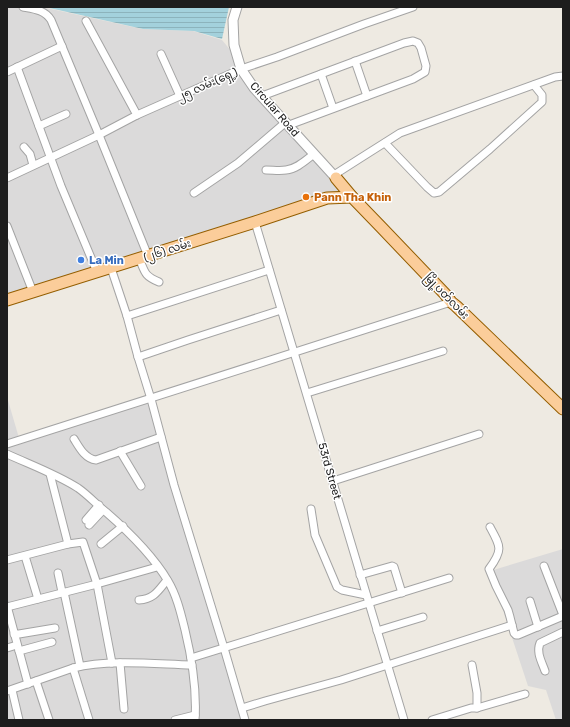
<svg xmlns="http://www.w3.org/2000/svg" width="570" height="727" font-family="Rubik,'Noto Sans Myanmar',sans-serif">
	<style>
		.residential { fill: #dbdada }
		.water { fill: url(#water-rules) }
		.lines { fill: none; stroke-linecap: round; stroke-linejoin: round }
		.minor-casing { stroke: #a4a4a4; stroke-width: 9 }
		.tertiary-casing { stroke: #a4a4a4; stroke-width: 11 }
		.primary-casing { stroke: #945e01; stroke-width: 13 }
		.minor { stroke: #fff; stroke-width: 7 }
		.tertiary { stroke: #fff; stroke-width: 9 }
		.primary { stroke: #fbcd9a; stroke-width: 11 }
		.food-dot { fill: #e8710a; stroke: #fff; stroke-width: 1.5 }
		.shop-dot { fill: #3f7fe0; stroke: #fff; stroke-width: 1.5 }
		.labels { text-anchor: middle; stroke-width: 3; stroke-linejoin: round; paint-order: stroke }
		.street-label { font-size: 11px; fill: #1d1d1d; stroke: #fff }
		.food-label { font-size: 11px; font-weight: bold; fill: #c56008; stroke: #fff; text-anchor: start }
		.shop-label { font-size: 11px; font-weight: bold; fill: #366cbe; stroke: #fff; text-anchor: start }
	</style>
	<defs>
		<pattern id="water-rules" width="6" height="5" patternUnits="userSpaceOnUse"><rect width="6" height="5" fill="#a3d1dc"/><path d="M0 2.5h6" fill="none" stroke="#8cb3bc"/></pattern>
	</defs>
	<rect width="100%" height="100%" fill="#eeeae2"/>
	<g class="residential">
		<path d="M 7,7 L 42,7 L 142,29 L 193,31 L 222,40 L 349,193 L 7,300 Z"/>
		<path d="M 7,397 L 19,438 L 150,399 L 245,720 L 7,720 Z"/>
		<path d="M 563,549 L 563,720 L 556,720 L 546,690 L 528,686 L 490,571 Z"/>
	</g>
	<path class="water" d="M 45,7 L 229,7 L 222,39 L 194,31 L 143,29 Z"/>
	<g class="lines">
		<g class="minor-casing">
			<g id="minor">
				<path d="M 23,7 C 34,9 45,10 51,20 L 99,135 L 148,256"/>
				<path d="M 86,21 L 137,115"/>
				<path d="M 161,54 L 180,96"/>
				<path d="M 355,61 L 367,96"/>
				<path d="M 17,67 L 61,186 L 97,272"/>
				<path d="M 7,72 L 62,46"/>
				<path d="M 321,74 L 333,108"/>
				<path d="M 262,96 L 404,43 L 413,41 L 418,43 L 421,48 L 426,66 L 425,72 L 413,79 L 289,125"/>
				<path d="M 39,126 L 66,114"/>
				<path d="M 385,143 L 427,187 L 434,193 L 439,192 L 490,149 L 542,102 L 542,95 L 534,85"/>
				<path d="M 24,147 L 30,154 L 33,165"/>
				<path d="M 266,170 C 273,170 280,171 286,170 C 297,169 306,160 314,154"/>
				<path d="M 334,175 L 359,159 L 400,133 L 555,77 L 563,76"/>
				<path d="M 7,178 L 99,135 L 137,115 L 241,69 L 277,57 L 364,24 L 413,7"/>
				<path d="M 194,193 L 238,163 L 286,122"/>
				<path d="M 255,222 L 404,720"/>
				<path d="M 7,226 L 33,292"/>
				<path d="M 139,258 C 145,272 144,276 159,282"/>
				<path d="M 111,268 L 127,316 L 138,357 L 151,399 L 174,485 L 224,648 L 245,720"/>
				<path d="M 127,316 L 269,270"/>
				<path d="M 138,357 L 188,340 L 281,310"/>
				<path d="M 307,393 L 443,351"/>
				<path d="M 74,439 C 79,447 85,459 96,460 L 161,437"/>
				<path d="M 7,444 C 155,398 303,349 451,302"/>
				<path d="M 120,451 L 141,486"/>
				<path d="M 7,454 C 31,465 56,474 78,488 C 88,495 96,504 106,512 C 129,532 152,554 168,581 C 177,596 181,614 185,630 C 192,659 197,690 195,720"/>
				<path d="M 50,474 L 68,544"/>
				<path d="M 333,481 L 479,434"/>
				<path d="M 311,509 L 315,535 L 337,587 L 342,590 L 366,595"/>
				<path d="M 86,520 L 99,505"/>
				<path d="M 89,525 L 103,510"/>
				<path d="M 490,527 C 501,547 503,550 489,569 L 496,586 L 508,610 L 510,617 L 514,633 L 516,635 L 518,635 L 563,616"/>
				<path d="M 101,544 L 123,526"/>
				<path d="M 25,556 L 38,599"/>
				<path d="M 7,560 L 68,544 L 83,542 L 97,584 L 112,663"/>
				<path d="M 544,566 L 563,615"/>
				<path d="M 58,573 L 62,592"/>
				<path d="M 360,575 L 392,566 L 394,567 L 402,593"/>
				<path d="M 64,592 L 80,666"/>
				<path d="M 139,600 C 154,599 158,591 167,580"/>
				<path d="M 530,601 L 538,627"/>
				<path d="M 7,606 L 28,684"/>
				<path d="M 7,607 L 97,584 L 157,567"/>
				<path d="M 377,631 L 423,617"/>
				<path d="M 14,634 L 19,634 L 55,628"/>
				<path d="M 7,648 L 17,645"/>
				<path d="M 19,651 L 52,642"/>
				<path d="M 191,658 L 449,578"/>
				<path d="M 120,663 L 124,709"/>
				<path d="M 472,665 L 477,693 L 477,708"/>
				<path d="M 73,668 L 89,720"/>
				<path d="M 545,671 C 542,662 536,653 540,643 L 563,632"/>
				<path d="M 36,681 L 49,720"/>
				<path d="M 12,690 L 19,720"/>
				<path d="M 7,691 L 73,668 C 111,659 154,664 192,665"/>
				<path d="M 242,708 L 265,701 L 341,680 L 512,625"/>
				<path d="M 175,720 L 195,715"/>
				<path d="M 432,720 L 471,708 L 477,708 L 525,694"/>
			</g>
		</g>
		<g class="tertiary-casing">
			<path id="tertiary" d="M 237,7 L 233,20 L 234,45 L 241,69 L 254,88 L 336,178"/>
		</g>
		<g class="primary-casing">
			<g id="primary">
				<path d="M 336,178 L 352,197 L 381,227 L 445,294 L 451,302 L 456,306 L 563,409"/>
				<path d="M 7,300 L 255,222 L 327,198 L 352,197"/>
			</g>
		</g>
		<use href="#minor" class="minor"/>
		<use href="#tertiary" class="tertiary"/>
		<use href="#primary" class="primary"/>
	</g>
	<circle class="food-dot" cx="306" cy="197" r="4"/>
	<circle class="shop-dot" cx="81" cy="260" r="4"/>
	<g class="labels">
		<g class="street-label">
			<text transform="translate(207 84) rotate(-24)" y="4">၂၅ လမ်း(ရှေ့)</text>
			<text transform="translate(275 109) rotate(49)" y="4">Circular Road</text>
			<text transform="translate(167 250) rotate(-18)" y="4">(၂၆) လမ်း</text>
			<text transform="translate(447 296) rotate(46)" y="4">မြို့ပတ်လမ်း</text>
			<text transform="translate(330 471) rotate(74)" y="4">53rd Street</text>
		</g>
		<g class="food-label">
			<text x="314" y="201">Pann Tha Khin</text>
		</g>
		<g class="shop-label">
			<text x="89" y="264">La Min</text>
		</g>
	</g>
	<rect width="570" height="727" fill="none" stroke="#1d1d1d" stroke-width="16"/>
</svg>
